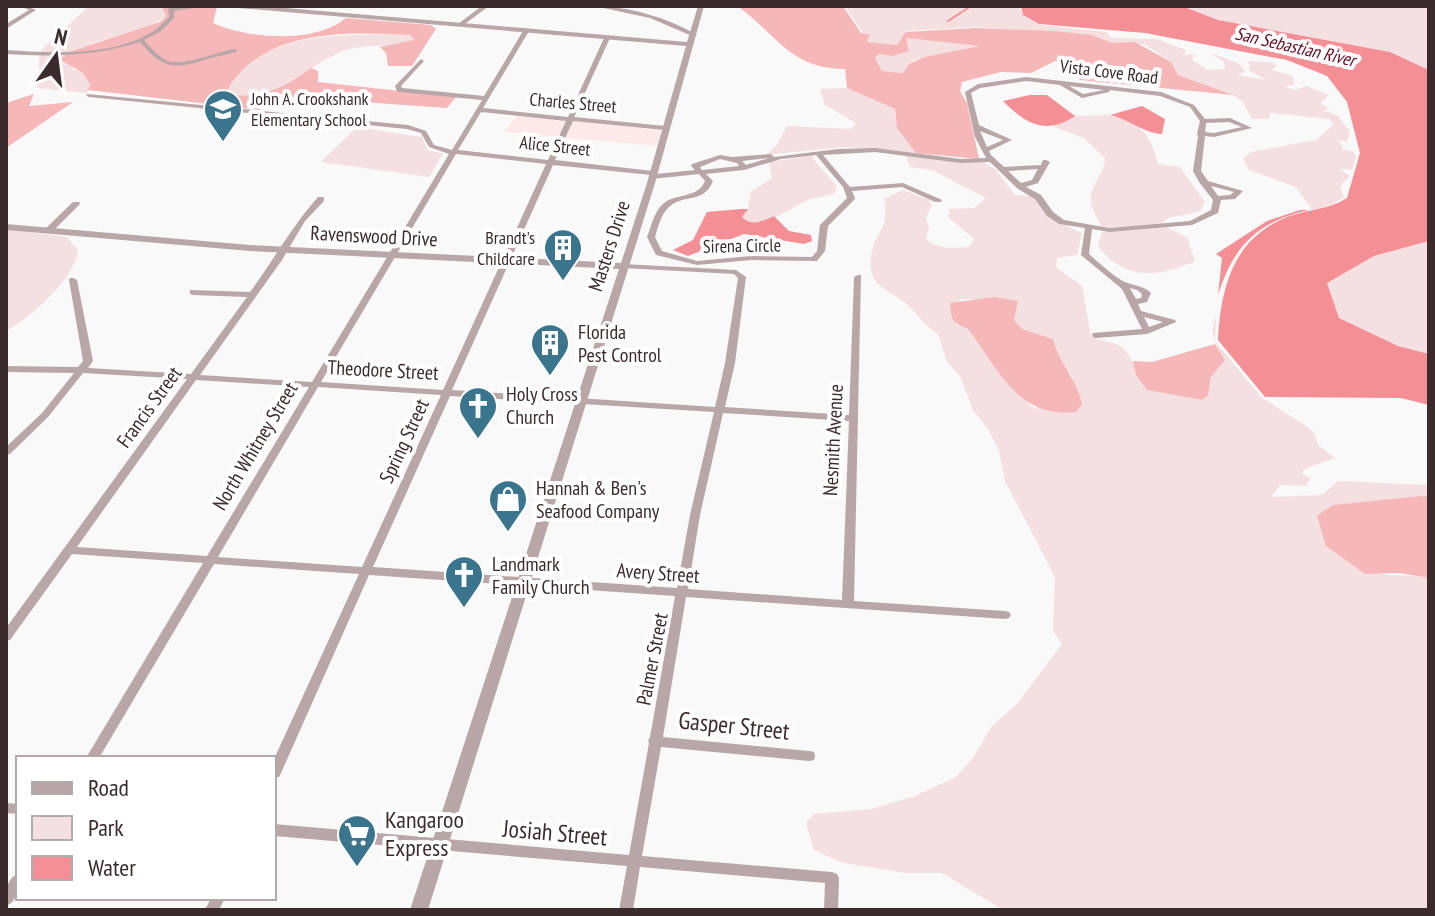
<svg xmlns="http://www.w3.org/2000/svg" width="1435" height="916" font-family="'PT Sans Narrow',sans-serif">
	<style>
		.built { fill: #fee9e9 }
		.green { fill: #f4e0e0; fill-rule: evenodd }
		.forest { fill: #f6b7b9; fill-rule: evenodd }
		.water { fill: #f48f95 }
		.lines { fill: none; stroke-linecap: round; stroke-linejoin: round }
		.stream { stroke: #f48f95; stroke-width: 2 }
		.minor { fill: #b9a7a7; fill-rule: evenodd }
		.tertiary { fill: #b9a7a7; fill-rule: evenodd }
		.labels { text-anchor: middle; stroke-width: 8; stroke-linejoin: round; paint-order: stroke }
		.far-water-label { font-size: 18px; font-style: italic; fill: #660b1f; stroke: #fff }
		.far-street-label { font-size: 18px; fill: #3c2b2c; stroke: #fff }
		.far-poi-label { font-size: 18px; fill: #3c2b2c; stroke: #fff; text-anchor: start }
		.street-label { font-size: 20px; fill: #3c2b2c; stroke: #fff }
		.poi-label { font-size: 20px; fill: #3c2b2c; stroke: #fff; text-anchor: start }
		.near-street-label { font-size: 24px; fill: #3c2b2c; stroke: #fff }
		.near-poi-label { font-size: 24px; fill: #3c2b2c; stroke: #fff; text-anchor: start }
	</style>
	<rect width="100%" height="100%" fill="#f9f9f9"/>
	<g class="built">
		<path d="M 518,115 L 567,120 L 560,137 L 504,132 Z"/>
		<path d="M 573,120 L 661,129 L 657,146 L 566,138 Z"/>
	</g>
	<g class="green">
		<path d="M 89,6 L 162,6 L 166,16 L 150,26 L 91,44 L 72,69 L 83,72 L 90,86 L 87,93 L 37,88 C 43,74 35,64 42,49 Z"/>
		<path d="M 845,6 L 1019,6 L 1023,15 L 1040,25 L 1106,32 L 1112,38 L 1157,39 L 1186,50 L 1184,55 L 1194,54 L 1192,60 L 1208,70 L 1225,69 L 1224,62 L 1209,52 L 1240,64 L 1245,72 L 1238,75 L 1266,80 L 1248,70 L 1251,65 L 1246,61 L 1272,62 L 1277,66 L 1271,70 L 1293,76 L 1294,85 L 1284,86 L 1295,90 L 1306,86 L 1329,95 L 1321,103 L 1329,109 L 1323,110 L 1338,116 L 1350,132 L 1347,142 L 1337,140 L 1343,146 L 1342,150 L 1353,151 L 1356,156 L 1352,170 L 1339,169 L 1350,176 L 1340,186 L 1344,197 L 1331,205 L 1312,210 L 1296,187 L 1249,170 L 1243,159 L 1251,152 L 1316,140 L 1333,125 L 1329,119 L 1271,113 L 1269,119 L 1252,119 L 1243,102 L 1233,95 L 1178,75 L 1171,62 L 1144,44 L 1112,43 L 1092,35 L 975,27 L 905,31 L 897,45 L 867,42 L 870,33 L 863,33 Z"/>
		<path d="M 1182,6 L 1429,6 L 1429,70 L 1390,52 L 1218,20 Z"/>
		<path d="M 395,34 L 411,35 L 415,40 C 393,50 369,42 346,50 C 302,67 284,100 231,95 L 228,89 C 265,30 334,36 395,34 Z"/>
		<path d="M 906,38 L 981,46 L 924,57 L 914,60 L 903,73 L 882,71 L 875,58 L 879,54 L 893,56 L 909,50 Z"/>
		<path d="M 847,88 L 895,109 L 895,116 L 916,153 L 844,147 L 766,155 L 776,146 L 787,126 L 851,129 L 856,123 L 825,105 L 820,89 Z"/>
		<path d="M 1110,115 C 1140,122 1151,134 1158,164 L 1180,167 L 1205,202 L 1199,212 L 1168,218 L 1161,224 L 1102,228 C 1099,219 1092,211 1091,203 C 1089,184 1105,175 1105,158 L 1084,138 L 1052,126 L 1075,116 Z"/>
		<path d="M 357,127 L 422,137 L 428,150 L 443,154 L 429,177 L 321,162 Z"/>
		<path d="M 814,155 L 813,159 L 837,186 L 834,194 C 826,196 816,197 808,200 C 790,207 761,234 742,217 L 748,209 L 751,192 L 772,178 L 769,162 Z"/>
		<path d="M 905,155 L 983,162 L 995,169 L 1015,195 L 1033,196 L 1060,223 L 1082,233 L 1077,255 L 1057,258 L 1056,267 L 1082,286 L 1091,336 C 1100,341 1107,341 1116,344 C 1132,350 1138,377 1147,390 L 1202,400 L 1208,396 L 1211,377 L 1225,360 C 1216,345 1208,333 1216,316 L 1215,341 L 1262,398 L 1305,425 L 1315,434 L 1318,445 L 1335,458 L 1304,469 L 1302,474 L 1311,478 L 1306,486 L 1280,485 L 1271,497 L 1322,495 L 1338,481 L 1429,485 L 1429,497 L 1333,505 L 1346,560 C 1374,581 1395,572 1429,578 L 1429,910 L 1003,910 L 942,873 L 905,873 L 843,863 L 814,850 L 806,823 L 814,814 L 871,809 L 915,796 L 956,777 L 972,759 L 992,726 L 1017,704 L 1062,644 L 1053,631 L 1055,577 L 1005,481 L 999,451 L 988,429 L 973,410 L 960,376 L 947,362 L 938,334 C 925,326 921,319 911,308 C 891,288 864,289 872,252 C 877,227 890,231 884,199 L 903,190 L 929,200 L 932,205 L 926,218 L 929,227 L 926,239 C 939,250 952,248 969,247 L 974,239 L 948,217 L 950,209 L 974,208 L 986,198 L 932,170 L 910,167 ZM 960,299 L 1017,301 L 1014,320 L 1022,329 L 1053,339 L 1059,361 L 1073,377 L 1035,409 C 1007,385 989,356 967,328 L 956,325 Z"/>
		<path d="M 1167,227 L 1187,238 L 1195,261 C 1157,278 1125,281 1098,246 L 1102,232 Z"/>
		<path d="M 6,229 L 67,237 L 78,251 C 75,278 29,319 6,331 Z"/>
		<path d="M 1429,241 L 1429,354 L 1398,346 L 1339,318 L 1326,283 L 1374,256 Z"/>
	</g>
	<g class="forest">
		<path d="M 162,6 L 217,7 L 213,23 C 248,39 315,44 346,18 L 431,25 L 436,29 L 412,66 L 388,66 L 386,53 L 380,47 L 414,40 L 411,35 C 348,32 265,28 228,89 L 231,95 C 264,98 285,87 311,68 L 318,71 L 318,82 L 456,97 L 447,108 L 277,96 L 260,110 L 88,90 L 90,85 L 83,73 L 61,60 L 66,53 L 160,22 L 166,16 Z"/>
		<path d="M 737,6 L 843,6 L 861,33 L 870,34 L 867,42 L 897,45 L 905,32 L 975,28 L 1054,31 L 1092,35 L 1112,43 L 1135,42 L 1171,62 L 1178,75 L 1233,95 L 1080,80 L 1076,76 L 1088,72 L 1079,65 L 1055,61 L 1031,73 L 1001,72 L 962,82 L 960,91 L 967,103 L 979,159 L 916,153 L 897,128 L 895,109 L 847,88 L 845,69 C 789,69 777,34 737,6 ZM 906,38 L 980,46 L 924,57 L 909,64 L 903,73 L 882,71 L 875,58 L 879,54 L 893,56 L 909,51 Z"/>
		<path d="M 34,94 L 29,106 L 73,102 L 6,148 L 6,103 Z"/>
		<path d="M 995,297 L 1018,301 L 1014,320 L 1022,329 L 1053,339 C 1059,364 1077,379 1082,404 L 1076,412 C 1015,418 999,368 967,328 C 952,324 951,318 950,303 Z"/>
		<path d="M 1215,344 L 1225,360 L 1211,377 L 1208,396 L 1202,400 L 1147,390 L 1136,375 L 1133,361 L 1152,362 Z"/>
		<path d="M 1421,496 L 1429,497 L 1429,578 L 1399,573 L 1365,574 L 1326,546 L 1317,516 L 1333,505 Z"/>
	</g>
	<g class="water">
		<path d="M 1021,6 L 1182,6 L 1218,20 L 1390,52 L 1429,70 L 1429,241 L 1374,256 L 1327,283 L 1339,318 L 1398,346 L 1429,354 L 1429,405 L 1401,398 L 1265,397 L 1218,340 C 1221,287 1233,239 1287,217 C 1308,209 1328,210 1347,198 L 1360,153 L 1347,102 L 1327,76 L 1287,60 L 1145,33 L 1039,24 L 1023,15 Z"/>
		<path d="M 1030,95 L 1047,95 L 1075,116 C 1045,136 1025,123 1003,101 Z"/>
		<path d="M 1142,106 L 1165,119 L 1162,134 C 1143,133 1129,119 1110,115 Z"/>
		<path d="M 741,209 L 748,209 L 742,217 C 752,227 763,221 774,216 L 789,231 L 811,235 L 812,241 L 804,244 L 744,234 L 688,256 L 673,250 L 693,240 L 707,212 Z"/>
		<path d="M 1300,210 L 1309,210 C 1257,222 1234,245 1218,295 L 1222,258 L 1216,254 L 1267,221 Z"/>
	</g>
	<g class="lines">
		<path class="stream" d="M 948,21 L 971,6"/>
		<g class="minor">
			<path d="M 19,6 L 27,6 L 36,10 L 6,29 L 6,24 L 29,10 Z"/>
			<path d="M 168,6 L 174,6 L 174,8 L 208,6 L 174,11 L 174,18 L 160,32 L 144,40 C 150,47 156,54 164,59 C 180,69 215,52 235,49 L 238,51 C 229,55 217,56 207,59 C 175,70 162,69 140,42 C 96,56 52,57 6,54 L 6,50 C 52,53 116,57 155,30 C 160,26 165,21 169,17 Z"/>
			<path d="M 482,6 L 489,6 L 462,26 L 458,26 L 458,24 Z"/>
			<path d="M 594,6 C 629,6 668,18 697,35 L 692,36 L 650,18 Z"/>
			<path d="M 526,29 L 529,31 L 483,108 L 568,117 L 604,38 L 609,37 L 610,38 L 574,117 L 665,126 L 668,128 L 665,130 L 573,121 L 555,160 L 653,171 L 656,171 L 656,174 L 695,170 L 691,166 L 692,164 L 720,155 L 732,157 L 771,154 L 774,157 L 838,149 L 875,148 L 961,159 L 986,158 L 975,137 L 965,92 L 978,84 L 1026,77 L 1161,92 L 1194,105 L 1205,119 L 1230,118 L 1252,128 L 1214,137 L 1205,136 L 1201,171 L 1208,181 L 1243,191 L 1235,199 L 1221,200 L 1218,213 L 1192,225 L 1109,232 L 1092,229 L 1089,254 C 1099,263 1110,273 1121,280 C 1131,286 1141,284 1151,293 L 1147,302 L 1138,304 L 1141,311 L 1175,320 L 1176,322 L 1147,334 L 1096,338 L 1093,337 L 1092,335 L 1093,333 L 1142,329 L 1122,289 L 1081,255 L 1085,228 L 1059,224 L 1047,216 L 1035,199 L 1018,189 L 990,162 L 961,163 L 875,152 L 823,155 L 850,187 L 903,183 L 942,200 L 941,202 L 935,202 L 902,187 L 852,191 L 855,198 L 854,200 L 828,226 L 825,251 L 817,261 L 751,260 L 697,265 L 656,255 L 647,237 C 651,227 653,215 661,206 C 673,192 697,200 705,181 L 699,174 L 652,179 L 648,177 L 651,175 L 553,165 L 452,390 L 715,407 L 725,363 L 738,278 L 734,274 L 623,268 L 619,266 L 623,264 L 736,270 L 746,277 L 735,363 L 725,407 L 849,415 L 854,277 L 858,275 L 861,275 L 854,601 L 1005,611 L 1009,612 L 1011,615 L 1009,618 L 1005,619 L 686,597 L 663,737 L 809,751 L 814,752 L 815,756 L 814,760 L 809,761 L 661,747 L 642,856 L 832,872 L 837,874 L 839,878 L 838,910 L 824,910 L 825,883 L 640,867 L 633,910 L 619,910 L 627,866 L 274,836 L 274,824 L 629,855 L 649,743 L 648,741 L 650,737 L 675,596 L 369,575 L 281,773 L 279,777 L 274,778 L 274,759 L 359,574 L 214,564 L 99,758 L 86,758 L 203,563 L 72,554 L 10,640 L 6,641 L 6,628 L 187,379 L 83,373 L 48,417 L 10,454 L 6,455 L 6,447 L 42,413 L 74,373 L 6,372 L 6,366 L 78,367 L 83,361 L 69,280 L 70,278 L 73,278 L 77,280 L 93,361 L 88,368 L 191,374 L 247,297 L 193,295 L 190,294 L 190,290 L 250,292 C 273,261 292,226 318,197 L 324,197 L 324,201 L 305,221 L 282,260 L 200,375 L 312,382 L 449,154 L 429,147 L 421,133 L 407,129 L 89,97 L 86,95 L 87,94 L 408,125 L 426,131 L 434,145 L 452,150 L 482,100 L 399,92 L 397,91 L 395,86 L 421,59 L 424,61 L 401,86 L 402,88 L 484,96 L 523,31 ZM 1026,81 L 1060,85 L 1082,98 L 1109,92 L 1110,90 L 1160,96 L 1190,107 L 1200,121 L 1197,134 L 1198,136 L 1193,171 L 1199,182 L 1213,200 L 1211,210 L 1190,221 L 1109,228 L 1064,220 L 1053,212 L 1041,195 L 1026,187 L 1038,183 L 1050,162 L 1046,160 L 1043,160 L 1041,165 L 1004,167 L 991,155 L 989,151 L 1012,140 L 979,125 L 971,93 L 980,88 ZM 1069,86 L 1104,90 L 1083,94 ZM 481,112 L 566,121 L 548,160 L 458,150 ZM 1229,122 L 1242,127 L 1214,133 L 1205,132 L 1206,123 ZM 980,131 L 1003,140 L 987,147 ZM 456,154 L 546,164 L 443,390 L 321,382 ZM 816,155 L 843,187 L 847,198 L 820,225 L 817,251 L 812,257 L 751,256 L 697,261 L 662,251 L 655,237 C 658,227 661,214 669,207 C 684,193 703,205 713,181 L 706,174 L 744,170 L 781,159 ZM 769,158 L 746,165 L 742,161 ZM 720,159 L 737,163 L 739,166 L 702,170 L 700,167 ZM 1038,169 L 1032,180 L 1021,183 L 1008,171 ZM 1211,186 L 1234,192 L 1230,195 L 1218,196 ZM 1130,288 L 1137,290 L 1142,294 L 1141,298 L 1136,299 ZM 1144,317 L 1163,322 L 1149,327 ZM 196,380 L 309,387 L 207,556 L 77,547 ZM 318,387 L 441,395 L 362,567 L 218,557 ZM 450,396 L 714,412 L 690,515 L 677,588 L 373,567 ZM 723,413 L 849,421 L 842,600 L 688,589 L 700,515 Z"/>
			<path d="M 73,202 L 79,202 L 80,204 L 51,233 L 45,233 L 45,229 Z"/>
			<path d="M 6,803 L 18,804 L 18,814 L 6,813 Z"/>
			<path d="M 18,874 C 18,886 19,901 6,906 C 6,894 5,879 18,874 Z"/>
			<path d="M 211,898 L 225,898 L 219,910 L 205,910 Z"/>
		</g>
		<path class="tertiary" d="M 235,6 L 262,6 L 687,42 L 698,6 L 704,6 L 655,183 L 428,910 L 410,910 L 619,269 L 250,251 L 6,230 L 6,224 L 250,245 L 621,263 L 647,183 L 686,46 L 238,8 Z"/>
	</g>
	<defs>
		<g id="school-pin" transform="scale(2)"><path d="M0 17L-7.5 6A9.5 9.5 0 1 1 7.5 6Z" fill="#3a758d" stroke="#fff"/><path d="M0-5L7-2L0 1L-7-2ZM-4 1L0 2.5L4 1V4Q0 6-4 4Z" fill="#fff"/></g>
		<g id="building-pin" transform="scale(2)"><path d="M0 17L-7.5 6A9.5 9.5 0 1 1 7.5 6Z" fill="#3a758d" stroke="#fff"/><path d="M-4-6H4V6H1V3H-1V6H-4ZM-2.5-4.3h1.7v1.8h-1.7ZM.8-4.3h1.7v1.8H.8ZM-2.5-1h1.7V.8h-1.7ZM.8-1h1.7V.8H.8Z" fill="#fff"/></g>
		<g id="church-pin" transform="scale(2)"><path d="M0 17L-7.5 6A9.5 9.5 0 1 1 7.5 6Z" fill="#3a758d" stroke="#fff"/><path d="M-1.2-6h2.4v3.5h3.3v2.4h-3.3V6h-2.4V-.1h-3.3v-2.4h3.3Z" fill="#fff"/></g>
		<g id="shop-pin" transform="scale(2)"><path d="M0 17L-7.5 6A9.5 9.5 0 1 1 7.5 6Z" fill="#3a758d" stroke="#fff"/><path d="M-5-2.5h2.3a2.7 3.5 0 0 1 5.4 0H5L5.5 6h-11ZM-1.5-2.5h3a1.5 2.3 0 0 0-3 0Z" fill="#fff"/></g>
		<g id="supermarket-pin" transform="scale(2)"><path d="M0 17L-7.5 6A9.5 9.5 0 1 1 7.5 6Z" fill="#3a758d" stroke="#fff"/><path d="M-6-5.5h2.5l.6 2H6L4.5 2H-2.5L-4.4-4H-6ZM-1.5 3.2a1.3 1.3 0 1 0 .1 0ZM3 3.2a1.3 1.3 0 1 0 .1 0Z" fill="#fff"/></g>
	</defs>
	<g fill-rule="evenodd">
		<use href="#school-pin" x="223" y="109"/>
		<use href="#building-pin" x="563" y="248"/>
		<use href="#building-pin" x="550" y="343"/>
		<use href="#church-pin" x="478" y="406"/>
		<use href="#shop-pin" x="508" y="499"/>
		<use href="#church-pin" x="464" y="575"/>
		<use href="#supermarket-pin" x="357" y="834"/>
	</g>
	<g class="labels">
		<g class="far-water-label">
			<text transform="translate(1295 47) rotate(13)" y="6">San Sebastian River</text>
		</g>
		<g class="far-street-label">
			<text transform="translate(1109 72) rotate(7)" y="6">Vista Cove Road</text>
			<text transform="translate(573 103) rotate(5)" y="6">Charles Street</text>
			<text transform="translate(555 146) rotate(6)" y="6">Alice Street</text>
			<text transform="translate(742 246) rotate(-1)" y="6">Sirena Circle</text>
		</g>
		<g class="far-poi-label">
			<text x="251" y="105">John A. Crookshank<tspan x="251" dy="21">Elementary School</tspan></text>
			<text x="535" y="244" text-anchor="end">Brandt's<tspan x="535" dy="21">Childcare</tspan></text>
		</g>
		<g class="street-label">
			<text transform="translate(374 236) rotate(3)" y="7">Ravenswood Drive</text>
			<text transform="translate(609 246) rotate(-72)" y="7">Masters Drive</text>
			<text transform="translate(383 370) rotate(3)" y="7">Theodore Street</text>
			<text transform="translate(149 407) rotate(-54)" y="7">Francis Street</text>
			<text transform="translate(833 440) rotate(-87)" y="7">Nesmith Avenue</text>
			<text transform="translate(404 441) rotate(-65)" y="7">Spring Street</text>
			<text transform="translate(255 446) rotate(-59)" y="7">North Whitney Street</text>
			<text transform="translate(658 573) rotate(4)" y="7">Avery Street</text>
			<text transform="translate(652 659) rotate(-79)" y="7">Palmer Street</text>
		</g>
		<g class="poi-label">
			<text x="578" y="339">Florida<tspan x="578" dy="23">Pest Control</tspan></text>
			<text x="506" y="401">Holy Cross<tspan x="506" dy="23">Church</tspan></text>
			<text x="536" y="495">Hannah &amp; Ben's<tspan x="536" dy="23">Seafood Company</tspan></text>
			<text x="492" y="571">Landmark<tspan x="492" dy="23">Family Church</tspan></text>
		</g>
		<g class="near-street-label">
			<text transform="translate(734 726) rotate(6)" y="8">Gasper Street</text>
			<text transform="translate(555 833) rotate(5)" y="8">Josiah Street</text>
		</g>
		<g class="near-poi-label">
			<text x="385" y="828">Kangaroo<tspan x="385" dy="28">Express</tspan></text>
		</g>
	</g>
	<rect width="1435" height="916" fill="none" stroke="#3c2b2c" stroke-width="16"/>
	<rect x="16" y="756" width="260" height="144" fill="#ffffff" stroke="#b1aaab" stroke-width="2"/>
	<rect x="32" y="782" width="40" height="12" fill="#b9a7a7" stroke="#b1aaab" stroke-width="2"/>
	<text x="88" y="796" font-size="24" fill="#3c2b2c">Road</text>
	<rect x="32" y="816" width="40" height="24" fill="#f4e0e0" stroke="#b1aaab" stroke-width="2"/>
	<text x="88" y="836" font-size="24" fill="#3c2b2c">Park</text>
	<rect x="32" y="856" width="40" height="24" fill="#f48f95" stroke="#b1aaab" stroke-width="2"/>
	<text x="88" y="876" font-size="24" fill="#3c2b2c">Water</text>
	<g transform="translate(56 56) rotate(14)" stroke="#ffffff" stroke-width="6" paint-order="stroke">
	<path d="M0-6L14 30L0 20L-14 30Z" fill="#3c2b2c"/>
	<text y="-12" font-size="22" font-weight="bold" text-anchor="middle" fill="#3c2b2c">N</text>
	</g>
</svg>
